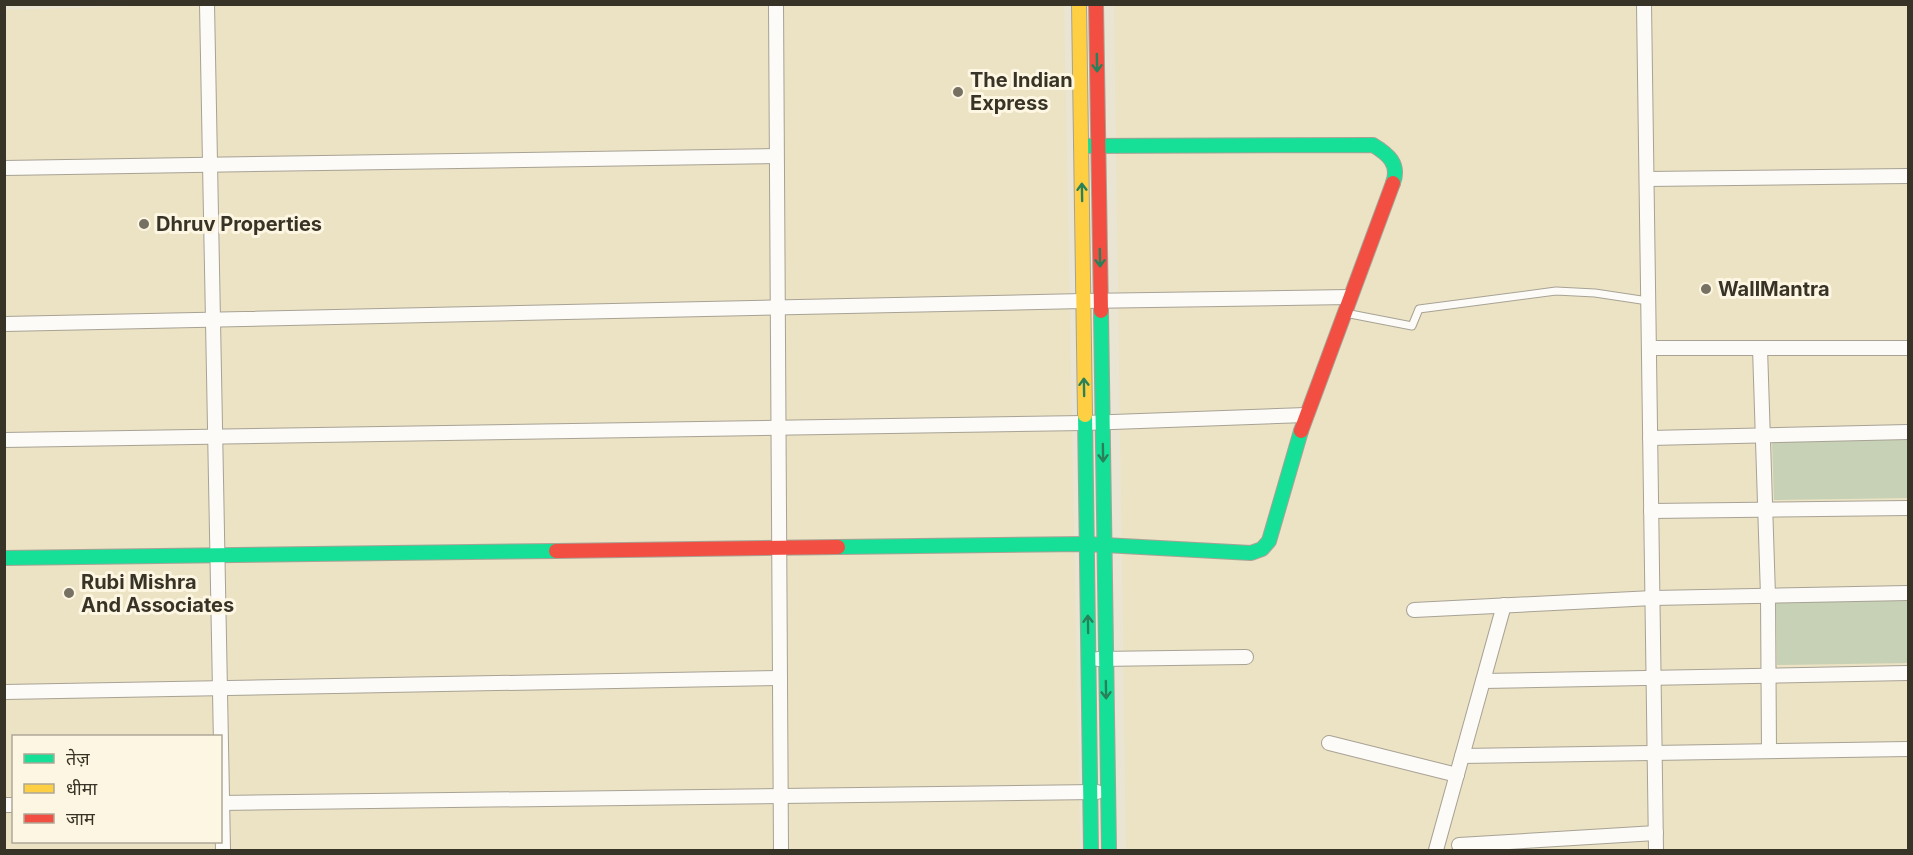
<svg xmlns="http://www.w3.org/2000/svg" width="1913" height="855" font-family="Inter,'Noto Sans Devanagari',sans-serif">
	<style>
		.built { fill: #ece2c4; fill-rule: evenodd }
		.green { fill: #c7d1b5 }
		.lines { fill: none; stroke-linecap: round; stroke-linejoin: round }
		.lane-casing { stroke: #a7a294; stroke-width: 9 }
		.street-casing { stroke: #a7a294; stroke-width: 16 }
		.fast-casing { stroke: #a7a294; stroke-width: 16 }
		.slow-casing { stroke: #a7a294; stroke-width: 16 }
		.jam-casing { stroke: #a7a294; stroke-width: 16 }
		.lane { stroke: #fcfbf8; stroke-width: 7 }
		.street { stroke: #fcfbf8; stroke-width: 14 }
		.fast { stroke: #16e098; stroke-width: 14 }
		.slow { stroke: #ffcf43; stroke-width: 14 }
		.jam { stroke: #f24e42; stroke-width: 14 }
		.oneway { stroke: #288159 }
		.poi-dot { fill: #767162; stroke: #fdf6e2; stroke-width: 2 }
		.labels { text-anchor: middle; stroke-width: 6; stroke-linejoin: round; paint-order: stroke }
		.poi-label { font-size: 20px; font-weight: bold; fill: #373326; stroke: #fdf6e2; text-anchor: start }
	</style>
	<rect width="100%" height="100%" fill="#eae4d2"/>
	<g class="built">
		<path d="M 210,4 L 1064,5 L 1080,850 L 5,850 L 4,10 ZM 14,736 L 220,736 L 220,842 L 14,842 Z"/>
		<path d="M 1114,5 L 1908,5 L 1908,850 L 1126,850 Z"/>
	</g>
	<g class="green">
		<path d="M 1908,439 L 1908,498 L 1774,500 L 1772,442 Z"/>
		<path d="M 1908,600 L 1908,663 L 1777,665 L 1776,602 Z"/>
	</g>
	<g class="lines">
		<g class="lane-casing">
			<path id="lane" d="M 1345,313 L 1412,326 L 1419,309 L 1556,291 L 1595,293 L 1648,301"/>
		</g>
		<g class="street-casing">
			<g id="street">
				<path d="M 207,4 L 223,850"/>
				<path d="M 776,4 L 781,850"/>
				<path d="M 1644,4 L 1656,850"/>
				<path d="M 4,168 L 776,156"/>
				<path d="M 1647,179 L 1908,176"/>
				<path d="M 4,324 L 1083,301 L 1349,297"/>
				<path d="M 1649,348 L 1908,348"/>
				<path d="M 1760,348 L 1768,596 L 1769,751"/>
				<path d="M 1650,438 L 1908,432"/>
				<path d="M 4,440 L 1085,423 L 1306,415"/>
				<path d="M 1651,511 L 1908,508"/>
				<path d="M 1414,610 L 1653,598 L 1908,593"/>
				<path d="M 1098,659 L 1246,657"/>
				<path d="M 1483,681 L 1908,673"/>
				<path d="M 4,692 L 780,678"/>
				<path d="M 1329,743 L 1457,775"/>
				<path d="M 1462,756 L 1908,749"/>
				<path d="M 220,803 L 1097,792"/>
				<path d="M 4,805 L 14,805"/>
				<path d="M 1459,845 L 1656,833"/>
				<path d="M 1436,850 L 1504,605"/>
			</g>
		</g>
		<g class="fast-casing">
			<g id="fast">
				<path d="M 1081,146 L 1373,145 C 1388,154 1400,164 1393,183"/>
				<path d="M 1101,311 L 1109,850"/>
				<path d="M 1085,415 L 1091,850"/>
				<path d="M 838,547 L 1086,544 L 1251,553 L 1262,549 L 1269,541 L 1301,431"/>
				<path d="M 4,558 L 556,551"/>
			</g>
		</g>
		<g class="slow-casing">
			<path id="slow" d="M 1079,4 L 1085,415"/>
		</g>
		<g class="jam-casing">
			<g id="jam">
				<path d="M 1096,4 L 1101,311"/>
				<path d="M 1301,431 L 1393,183"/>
				<path d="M 556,551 L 838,547"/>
			</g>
		</g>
		<use href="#lane" class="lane"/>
		<use href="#street" class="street"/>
		<use href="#fast" class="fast"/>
		<use href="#slow" class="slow"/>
		<use href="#jam" class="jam"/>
	</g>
	<defs><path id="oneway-shaft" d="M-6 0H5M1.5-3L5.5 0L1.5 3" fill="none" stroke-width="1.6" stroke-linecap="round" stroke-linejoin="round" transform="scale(1.5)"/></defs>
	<g class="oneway">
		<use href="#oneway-shaft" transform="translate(1097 63) rotate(89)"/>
		<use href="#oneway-shaft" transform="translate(1082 192) rotate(-91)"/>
		<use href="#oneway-shaft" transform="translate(1100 258) rotate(89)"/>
		<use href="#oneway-shaft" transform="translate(1084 387) rotate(-91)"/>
		<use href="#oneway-shaft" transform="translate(1103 453) rotate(89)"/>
		<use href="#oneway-shaft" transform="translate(1088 624) rotate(-91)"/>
		<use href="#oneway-shaft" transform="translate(1106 690) rotate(89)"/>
	</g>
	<g class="poi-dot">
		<circle cx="958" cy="92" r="6"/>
		<circle cx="144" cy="224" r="6"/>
		<circle cx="1706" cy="289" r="6"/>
		<circle cx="69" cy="593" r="6"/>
	</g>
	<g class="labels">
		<g class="poi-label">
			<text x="970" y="87">The Indian<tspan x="970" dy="23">Express</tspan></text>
			<text x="156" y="231">Dhruv Properties</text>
			<text x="1718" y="296">WallMantra</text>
			<text x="81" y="589">Rubi Mishra<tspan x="81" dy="23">And Associates</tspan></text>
		</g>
	</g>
	<rect width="1913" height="855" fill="none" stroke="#373326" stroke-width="12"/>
	<rect x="12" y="735" width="210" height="108" fill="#fdf6e2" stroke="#aea897" stroke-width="1.5"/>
	<rect x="24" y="754" width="30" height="9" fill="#16e098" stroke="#aea897" stroke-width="1.5"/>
	<text x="66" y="765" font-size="18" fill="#373326">तेज़</text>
	<rect x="24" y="784" width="30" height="9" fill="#ffcf43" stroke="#aea897" stroke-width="1.5"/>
	<text x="66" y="795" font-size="18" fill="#373326">धीमा</text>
	<rect x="24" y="814" width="30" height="9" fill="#f24e42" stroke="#aea897" stroke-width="1.5"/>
	<text x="66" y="825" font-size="18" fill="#373326">जाम</text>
</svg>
